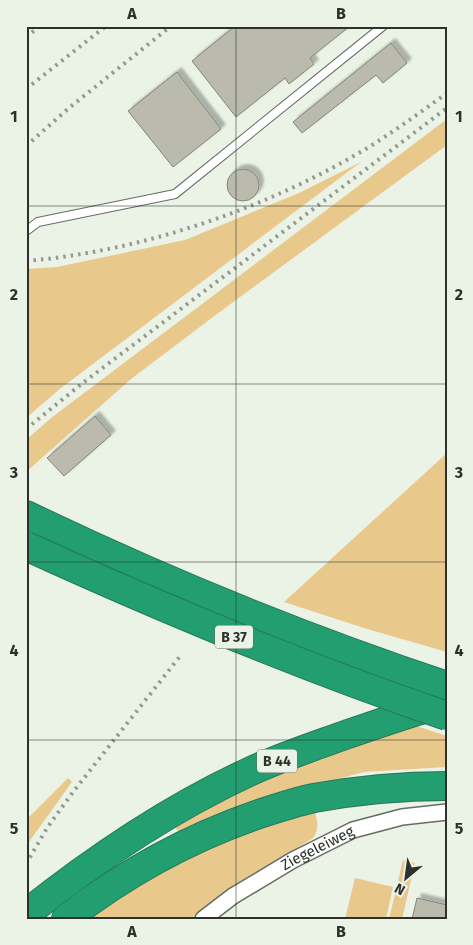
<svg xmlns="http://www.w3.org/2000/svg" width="473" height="945" font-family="'Fira Sans',sans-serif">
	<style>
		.green { fill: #e9c88c }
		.building { fill: #babbad; stroke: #848578; filter: url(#shadow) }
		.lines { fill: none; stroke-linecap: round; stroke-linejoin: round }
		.lane-casing { stroke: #666d63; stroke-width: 10 }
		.street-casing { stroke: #666d63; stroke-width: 18 }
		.highway-casing { stroke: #267858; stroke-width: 30 }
		.lane { stroke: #fff; stroke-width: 8 }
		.street { stroke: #fff; stroke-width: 15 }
		.highway { stroke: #229e70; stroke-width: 28 }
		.rail { stroke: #949a91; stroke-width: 4; stroke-dasharray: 2.5 5; stroke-linecap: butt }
		.highway-bridge-casing { stroke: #267858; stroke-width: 30; stroke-linecap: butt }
		.highway-bridge { stroke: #229e70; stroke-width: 28 }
		.grid { fill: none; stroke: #2d302b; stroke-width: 1; stroke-opacity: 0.55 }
		.labels { text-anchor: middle; stroke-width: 4; stroke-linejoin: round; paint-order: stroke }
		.shield { fill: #eaf3e6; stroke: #666a63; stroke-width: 1 }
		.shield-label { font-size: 14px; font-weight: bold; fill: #2d302b }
		.street-label { font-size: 15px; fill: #2d302b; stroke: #eaf3e6 }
		.neatline { fill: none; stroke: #2d302b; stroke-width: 2 }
		.grid-label { font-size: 16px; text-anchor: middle; font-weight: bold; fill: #2d302b }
	</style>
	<defs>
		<filter id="shadow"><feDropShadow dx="4.5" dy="-4.5" stdDeviation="1" flood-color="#0004"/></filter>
	</defs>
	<rect width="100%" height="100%" fill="#eaf3e6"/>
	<g class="green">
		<path d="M 447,119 L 447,145 L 217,314 L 131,379 L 26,472 L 26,440 L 51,418 Z"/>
		<path d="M 361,162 L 61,388 L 26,418 L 26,269 L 57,267 L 185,240 L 299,193 Z"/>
		<path d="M 447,453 L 447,652 L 364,628 L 284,602 Z"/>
		<path d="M 410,724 L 447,736 L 447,767 L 364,772 L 311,786 L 181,834 L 174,826 L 253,784 L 304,763 Z"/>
		<path d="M 68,778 L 72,782 L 26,846 L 26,820 Z"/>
		<path d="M 315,813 C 318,823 319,829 313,838 L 227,892 L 191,919 L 89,919 C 141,883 197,850 256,829 C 275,822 296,818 315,813 Z"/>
		<path d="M 403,860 L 415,863 L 402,919 L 389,919 Z"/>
		<path d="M 355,878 L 393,887 L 386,919 L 345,919 Z"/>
	</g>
	<g class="building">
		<path d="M 235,26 L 350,26 L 310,58 L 314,64 L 289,84 L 285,78 L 236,117 L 192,61 Z"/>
		<path d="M 391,43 L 407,63 L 383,83 L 376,75 L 302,133 L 293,122 Z"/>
		<path d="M 177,72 L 221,129 L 173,167 L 128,111 Z"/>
		<circle cx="243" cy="185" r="16"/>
		<path d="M 95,416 L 111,435 L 64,476 L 47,458 Z"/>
		<path d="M 417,898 L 447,905 L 447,919 L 412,919 Z"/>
	</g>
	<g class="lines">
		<g class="lane-casing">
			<path id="lane" d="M 26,231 L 38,222 L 175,194 L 383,26"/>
		</g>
		<g class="street-casing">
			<g id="street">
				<path id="s1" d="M 203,919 L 233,896 L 293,860 L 353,830 L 402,817 L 447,812"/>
			</g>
		</g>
		<g class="highway-casing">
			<g id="highway">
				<path d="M 26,515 C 163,581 303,638 447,686"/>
				<path d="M 26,914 C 95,859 169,809 249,772 C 281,757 315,746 348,734 C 378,724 408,713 438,705"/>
				<path d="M 66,919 C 125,873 189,838 259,814 C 277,808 296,802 314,798 C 358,790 402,786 447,786"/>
			</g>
		</g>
		<use href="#lane" class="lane"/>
		<use href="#street" class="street"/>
		<use href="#highway" class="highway"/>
		<g class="rail">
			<path d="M 26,37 L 40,26"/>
			<path d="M 26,89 L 106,26"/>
			<path d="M 26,146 L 69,108 L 171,26"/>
			<path d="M 26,261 C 144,251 268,208 369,147 C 396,130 421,112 447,93"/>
			<path d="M 26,429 L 84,382 L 447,108"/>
			<path d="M 26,864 L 47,828 L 73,792 L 181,655"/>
		</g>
		<g class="highway-bridge-casing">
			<path id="highway-bridge" d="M 26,546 C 164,609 303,667 447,716"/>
		</g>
		<use href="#highway-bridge" class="highway-bridge"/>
	</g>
	<path class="grid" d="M 236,26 L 236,919M 26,206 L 447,206M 26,384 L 447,384M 26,562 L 447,562M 26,740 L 447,740"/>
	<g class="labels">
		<g class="shield">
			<rect x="215" y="625.5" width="38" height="23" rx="4"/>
			<rect x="257" y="749.5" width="40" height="23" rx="4"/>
		</g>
		<g class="shield-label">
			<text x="234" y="642">B 37</text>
			<text x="277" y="766">B 44</text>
		</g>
		<g class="street-label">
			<text dy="5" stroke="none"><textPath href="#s1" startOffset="135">Ziegeleiweg</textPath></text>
		</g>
	</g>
	<rect width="473" height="945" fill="none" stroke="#eaf3e6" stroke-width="55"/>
	<g transform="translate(406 878) rotate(209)" stroke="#eaf3e6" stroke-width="4" paint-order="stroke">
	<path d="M0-4L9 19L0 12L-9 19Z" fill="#2d302b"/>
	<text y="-8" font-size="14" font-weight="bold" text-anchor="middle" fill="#2d302b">N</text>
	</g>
	<rect x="28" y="28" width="418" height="890" class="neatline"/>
	<g class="grid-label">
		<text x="132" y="19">A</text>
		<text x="341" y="19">B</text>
		<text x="14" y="122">1</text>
		<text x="459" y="122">1</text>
		<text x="14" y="300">2</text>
		<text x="459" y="300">2</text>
		<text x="14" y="478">3</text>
		<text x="459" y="478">3</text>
		<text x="14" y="656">4</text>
		<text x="459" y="656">4</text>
		<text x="14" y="834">5</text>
		<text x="459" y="834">5</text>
		<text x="132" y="937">A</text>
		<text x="341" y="937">B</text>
	</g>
</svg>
